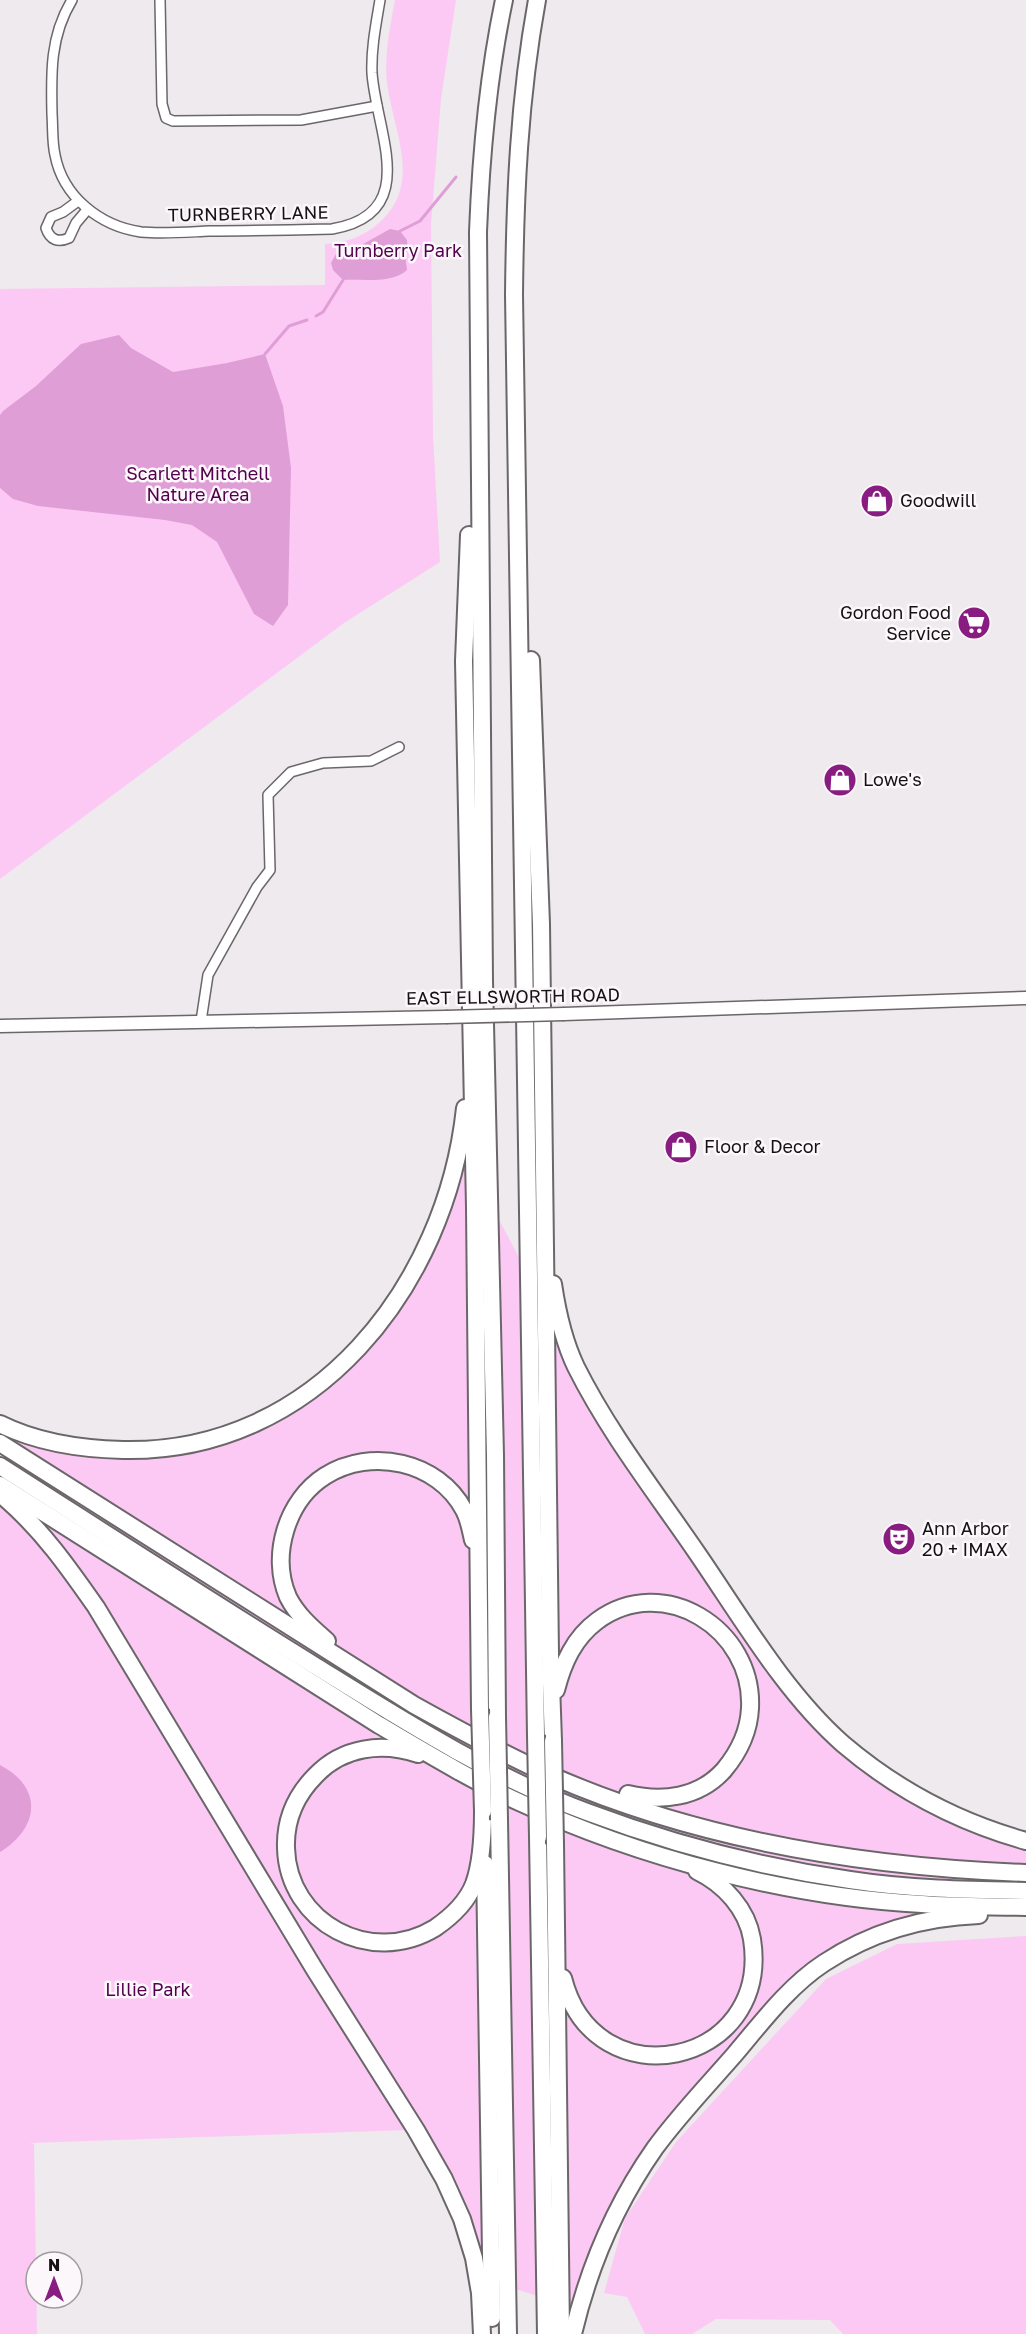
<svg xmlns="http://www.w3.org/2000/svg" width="1026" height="2334" font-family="'Golos Text',sans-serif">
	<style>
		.green { fill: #fcc9f5 }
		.water { fill: #e09ed6 }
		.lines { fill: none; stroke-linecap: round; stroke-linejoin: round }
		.stream { stroke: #e09ed6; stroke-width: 3 }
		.street-casing { stroke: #6b666a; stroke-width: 12 }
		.secondary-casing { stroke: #6b666a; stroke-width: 15 }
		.highway-casing { stroke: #6b666a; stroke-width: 20 }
		.street { stroke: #fff; stroke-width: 9 }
		.secondary { stroke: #fff; stroke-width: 12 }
		.highway { stroke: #fff; stroke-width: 16 }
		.secondary-bridge-casing { stroke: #6b666a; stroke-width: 15; stroke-linecap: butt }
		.highway-bridge-casing { stroke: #6b666a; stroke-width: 20; stroke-linecap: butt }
		.secondary-bridge { stroke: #fff; stroke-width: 12 }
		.highway-bridge { stroke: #fff; stroke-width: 16 }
		.labels { text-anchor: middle; stroke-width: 5; stroke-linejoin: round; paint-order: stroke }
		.street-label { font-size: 18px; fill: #141314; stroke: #fcf7fb }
		.park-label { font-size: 18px; fill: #52004d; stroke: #fcf7fb }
		.poi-label { font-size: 18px; fill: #141314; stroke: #fcf7fb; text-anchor: start }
	</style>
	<rect width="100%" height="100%" fill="#efeaee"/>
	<g class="green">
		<path d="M 395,0 L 456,0 L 441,99 L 431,224 L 433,436 L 440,562 L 344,623 L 0,879 L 0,289 L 325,285 L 325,244 C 346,243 365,236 380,222 C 423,183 393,131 387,83 C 384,55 390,27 395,0 Z"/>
		<path d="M 464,1155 L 554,1322 L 583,1398 L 767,1668 L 852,1761 L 955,1826 L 1026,1847 L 1026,1874 L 929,1913 L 809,1965 L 657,2136 L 607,2211 L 572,2306 L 484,2280 L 429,2140 L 99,1596 L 38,1520 L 0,1438 L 0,1433 L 58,1452 L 142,1460 L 229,1443 L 318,1397 L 384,1330 L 431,1252 Z"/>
		<path d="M 0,1497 L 56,1558 L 409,2130 L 30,2143 L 34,2144 L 37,2334 L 0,2334 Z"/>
		<path d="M 1026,1936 L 1026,2334 L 843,2334 L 830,2320 L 716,2319 L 692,2334 L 645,2334 L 627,2297 L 604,2293 L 625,2218 L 676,2142 L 826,1979 L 897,1944 Z"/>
	</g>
	<g class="water">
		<path d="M 390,229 L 400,231 L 407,240 L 408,250 L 405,254 L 407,270 C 392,284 363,279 343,280 L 333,270 L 331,263 L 336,254 L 356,248 Z"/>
		<path d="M 119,335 L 131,348 L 173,372 L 227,363 L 265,354 L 283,406 L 291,468 L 288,605 L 273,626 L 254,614 L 217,542 L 192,525 L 165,520 L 38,506 L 13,499 L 0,488 L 0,415 L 3,411 L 36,386 L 81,344 Z"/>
		<path d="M 0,1765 C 44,1788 39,1828 0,1852 Z"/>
	</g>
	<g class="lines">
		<g class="stream">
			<path d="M 400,231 L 420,221 L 456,177"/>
			<path d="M 316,316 L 323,312 L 343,280"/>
			<path d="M 265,354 L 289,326 L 307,320"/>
		</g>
		<g class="street-casing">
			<g id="street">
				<path d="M 72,0 C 50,36 51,73 52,114 C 53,128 52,142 55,155 C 63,197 100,226 141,232 C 163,234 187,232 209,231 C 250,231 291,230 332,229 C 422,214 376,132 372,73 C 371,49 376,24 380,0"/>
				<path d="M 160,0 L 162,104 L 166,118 L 173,121 L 301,120 L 377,106"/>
				<path d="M 78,201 L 63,212 L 51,217 L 46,228 C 50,240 58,243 69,238 L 76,223 L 87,210"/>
				<path d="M 201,1021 L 208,975 L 257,887 L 270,870 L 268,795 L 291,772 L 323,763 L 371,761 L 399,747"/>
			</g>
		</g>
		<g class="secondary-casing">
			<g id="secondary">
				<path d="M 564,1014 L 1026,998"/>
				<path d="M 0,1026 L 446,1017"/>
			</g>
		</g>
		<g class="highway-casing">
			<g id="highway">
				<path d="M 469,535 L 464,661 L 475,1207 L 480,1709"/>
				<path d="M 531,660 L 541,924 L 550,1654 L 553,1741"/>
				<path d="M 553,1284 C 557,1311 564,1342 576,1367 C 609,1433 656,1493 697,1553 C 741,1617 785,1693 843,1744 C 897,1790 958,1822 1026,1841"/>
				<path d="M 0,1424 C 38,1443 81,1449 123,1450 C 315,1454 446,1286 465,1108"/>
				<path d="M 0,1443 L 414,1705 C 459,1730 505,1755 552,1776 C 701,1841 865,1867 1026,1873"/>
				<path d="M 0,1466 C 105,1533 210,1601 317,1667 C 404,1721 490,1776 587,1812 C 672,1844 760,1867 850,1880 C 908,1889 967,1890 1026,1891"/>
				<path d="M 0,1485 L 379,1725 C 425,1752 471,1780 519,1802 C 640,1858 788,1897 922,1904 C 956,1907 991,1906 1026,1907"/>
				<path d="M 5,1498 C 42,1530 68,1567 96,1607 L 315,1970 L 416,2130 L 444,2179 L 462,2219 L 474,2258 L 480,2293 L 482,2334"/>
				<path d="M 327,1641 C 312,1628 297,1615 288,1597 C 270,1555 287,1500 325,1476 C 371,1447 438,1461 464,1510 C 469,1519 471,1531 473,1540"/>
				<path d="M 556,1690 C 563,1663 574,1638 597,1621 C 663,1572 754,1629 750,1708 C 749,1731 739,1752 724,1770 C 699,1798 662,1802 628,1794"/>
				<path d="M 497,1717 L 495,1455 L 484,981 L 478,232 C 481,154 488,76 504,0"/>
				<path d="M 536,1735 L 514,295 C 515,194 519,99 537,0"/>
				<path d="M 418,1754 C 382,1742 343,1747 316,1775 C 296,1795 285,1819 286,1848 C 288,1923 371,1967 435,1928 C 451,1917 467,1902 474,1884 C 482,1862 483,1835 483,1811"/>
				<path d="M 499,1820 L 508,2334"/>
				<path d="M 538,1837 L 546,2334"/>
				<path d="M 555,1844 L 561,2334"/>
				<path d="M 485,1864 L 492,2318"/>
				<path d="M 563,1978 C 594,2103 772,2067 752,1939 C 747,1909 724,1884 697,1871"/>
				<path d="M 573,2334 C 589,2266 615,2205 655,2148 C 679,2115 708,2085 735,2054 C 762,2022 789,1986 824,1963 C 871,1932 923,1917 979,1915"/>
			</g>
		</g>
		<use href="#street" class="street"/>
		<use href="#secondary" class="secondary"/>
		<use href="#highway" class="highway"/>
		<g class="secondary-bridge-casing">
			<path id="secondary-bridge" d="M 446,1017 L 564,1014"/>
		</g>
		<g class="highway-bridge-casing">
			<g id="highway-bridge">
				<path d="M 480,1709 L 483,1811"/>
				<path d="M 497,1717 L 499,1820"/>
				<path d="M 536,1735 L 538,1837"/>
				<path d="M 553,1741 L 555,1844"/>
			</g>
		</g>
		<use href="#secondary-bridge" class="secondary-bridge"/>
		<use href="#highway-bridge" class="highway-bridge"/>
	</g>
	<defs>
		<g id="shop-disc" transform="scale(1.725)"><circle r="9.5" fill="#891c81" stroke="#fcf7fb"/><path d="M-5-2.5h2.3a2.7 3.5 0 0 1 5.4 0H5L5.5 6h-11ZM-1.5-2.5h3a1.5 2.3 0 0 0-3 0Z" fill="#fff"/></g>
		<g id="supermarket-disc" transform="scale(1.725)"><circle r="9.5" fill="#891c81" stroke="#fcf7fb"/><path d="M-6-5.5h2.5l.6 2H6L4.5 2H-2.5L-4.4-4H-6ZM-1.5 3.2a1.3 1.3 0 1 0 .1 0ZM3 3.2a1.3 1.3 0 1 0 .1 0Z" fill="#fff"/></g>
		<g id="theatre-disc" transform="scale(1.725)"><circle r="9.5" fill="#891c81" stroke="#fcf7fb"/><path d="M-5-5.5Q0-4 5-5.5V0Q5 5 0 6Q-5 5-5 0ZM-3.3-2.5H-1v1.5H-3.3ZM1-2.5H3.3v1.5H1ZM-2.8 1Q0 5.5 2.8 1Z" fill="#fff"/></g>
	</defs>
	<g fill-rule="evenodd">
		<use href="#shop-disc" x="877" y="501"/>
		<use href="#supermarket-disc" x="974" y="623"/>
		<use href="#shop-disc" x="840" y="780"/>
		<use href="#shop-disc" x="681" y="1147"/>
		<use href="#theatre-disc" x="899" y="1539"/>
	</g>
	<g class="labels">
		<g class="street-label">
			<text transform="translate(248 214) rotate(-1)" y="6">TURNBERRY LANE</text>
			<text transform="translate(513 997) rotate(-1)" y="6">EAST ELLSWORTH ROAD</text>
		</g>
		<g class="park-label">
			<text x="398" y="257">Turnberry Park</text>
			<text x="198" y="480">Scarlett Mitchell<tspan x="198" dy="21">Nature Area</tspan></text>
			<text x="148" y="1996">Lillie Park</text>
		</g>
		<g class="poi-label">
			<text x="900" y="507">Goodwill</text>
			<text x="951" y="619" text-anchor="end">Gordon Food<tspan x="951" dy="21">Service</tspan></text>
			<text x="863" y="786">Lowe's</text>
			<text x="704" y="1153">Floor &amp; Decor</text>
			<text x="922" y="1535">Ann Arbor<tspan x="922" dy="21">20 + IMAX</tspan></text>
		</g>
	</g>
	<g transform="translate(54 2280)"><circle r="28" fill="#fcf7fb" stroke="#9f9c9f" stroke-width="1.5"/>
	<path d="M0-4.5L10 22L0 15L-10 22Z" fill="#891c81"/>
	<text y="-9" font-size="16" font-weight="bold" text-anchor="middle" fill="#141314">N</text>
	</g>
</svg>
